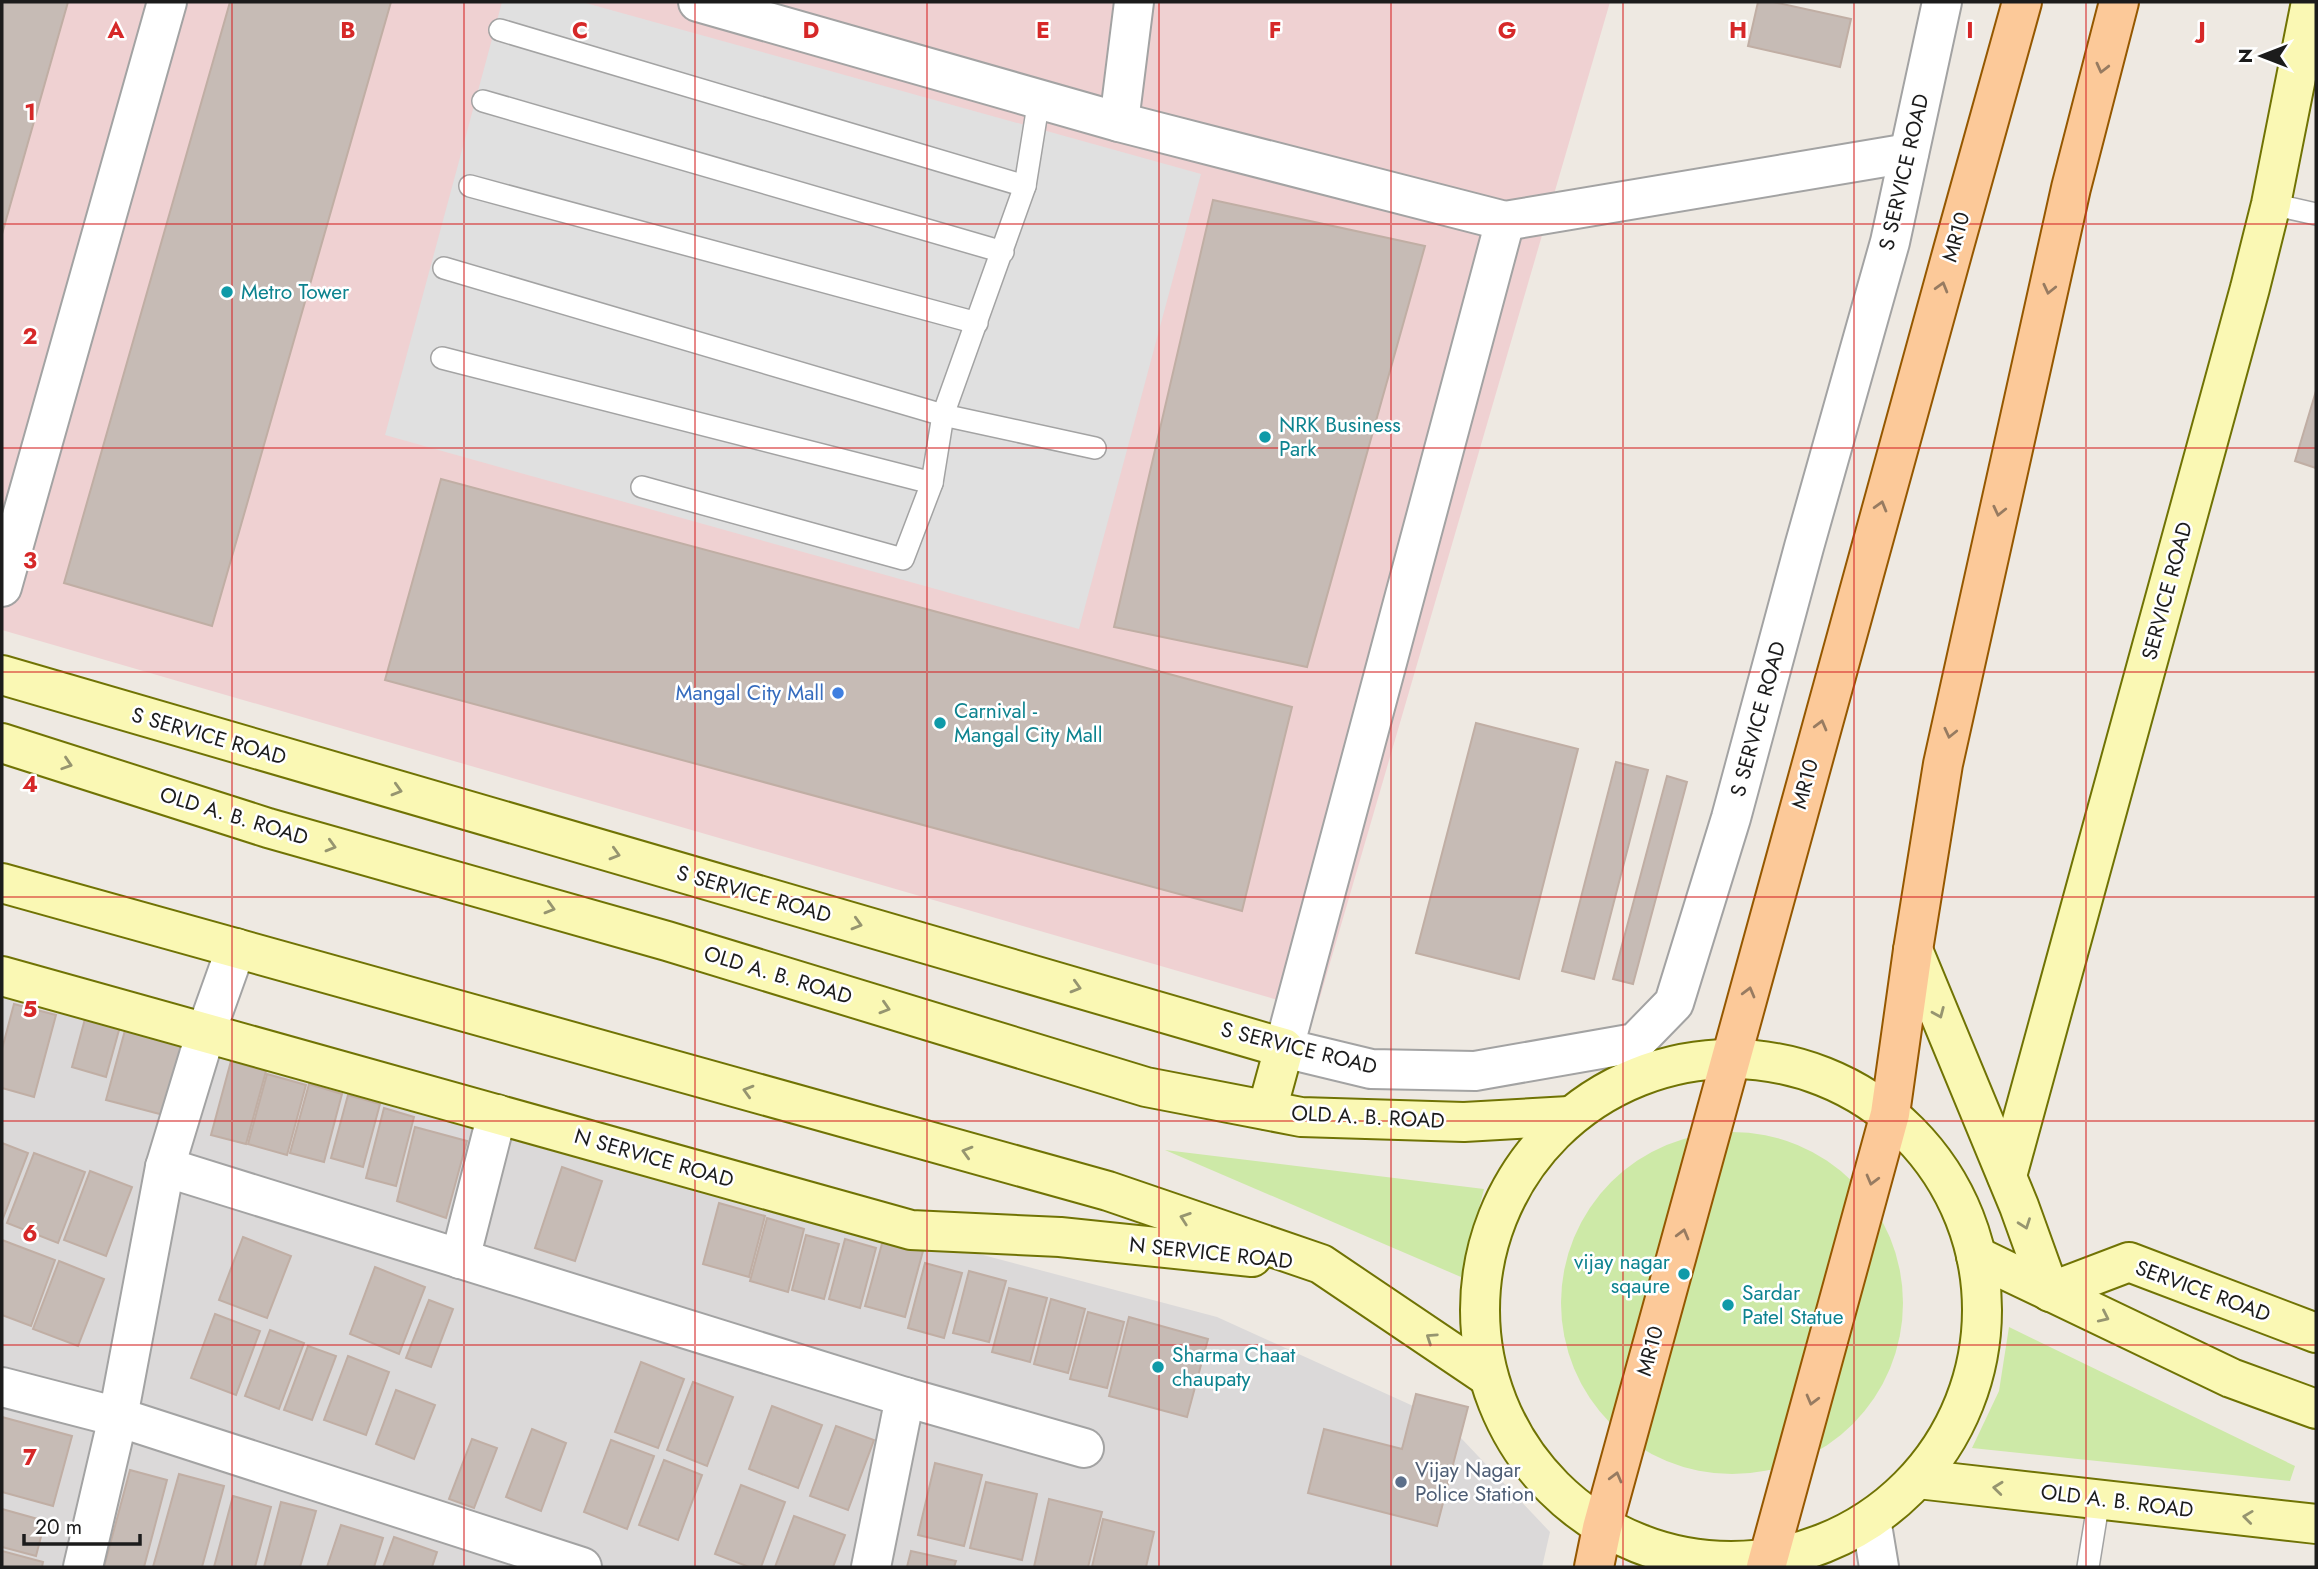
<svg xmlns="http://www.w3.org/2000/svg" width="2318" height="1569" font-family="Jost,sans-serif">
	<style>
		.residential { fill: #dbd9d9 }
		.commercial { fill: #efd1d2 }
		.grass { fill: #cde9a7 }
		.parking { fill: #e0e0e0 }
		.building { fill: #c6bbb5; stroke: #c0aea4; stroke-width: 2 }
		.lines { fill: none; stroke-linecap: round; stroke-linejoin: round }
		.lane-casing { stroke: #a3a3a3; stroke-width: 24 }
		.street-casing { stroke: #a3a3a3; stroke-width: 42 }
		.secondary-casing { stroke: #707304; stroke-width: 42 }
		.primary-casing { stroke: #955800; stroke-width: 42 }
		.lane { stroke: #fff; stroke-width: 21 }
		.street { stroke: #fff; stroke-width: 38 }
		.secondary { stroke: #faf8b4; stroke-width: 38 }
		.primary { stroke: #fcc999; stroke-width: 38 }
		.oneway { stroke: #977b61 }
		.oneway2 { stroke: #969570 }
		.grid { fill: none; stroke: #d62828; stroke-width: 2; stroke-opacity: 0.55 }
		.culture-dot { fill: #0f9aa8; stroke: #fff; stroke-width: 2.5 }
		.shop-dot { fill: #3f7fe0; stroke: #fff; stroke-width: 2.5 }
		.service-dot { fill: #5c6f8a; stroke: #fff; stroke-width: 2.5 }
		.labels { text-anchor: middle; stroke-width: 5; stroke-linejoin: round; paint-order: stroke }
		.street-label { font-size: 21px; fill: #1c1c1c; stroke: #fff }
		.culture-label { font-size: 21px; fill: #0d838f; stroke: #fff; text-anchor: start }
		.shop-label { font-size: 21px; fill: #366cbe; stroke: #fff; text-anchor: end }
		.service-label { font-size: 21px; fill: #4e5e75; stroke: #fff; text-anchor: start }
		.grid-label { font-size: 23px; text-anchor: middle; font-weight: bold; fill: #d62828; stroke: #fff; stroke-width: 5; stroke-linejoin: round; paint-order: stroke }
	</style>
	<rect width="100%" height="100%" fill="#eee9e2"/>
	<path class="residential" d="M 2,995 L 1217,1317 L 1444,1420 L 1550,1532 L 1542,1567 L 2,1567 Z"/>
	<path class="commercial" d="M 2,2 L 1610,2 L 1316,1011 L 2,630 Z"/>
	<g class="grass">
		<circle cx="1732" cy="1303" r="171"/>
		<path d="M 1165,1150 L 1484,1189 L 1461,1277 Z"/>
		<path d="M 2009,1327 L 2295,1466 L 2290,1481 L 1972,1448 L 1999,1391 Z"/>
	</g>
	<path class="parking" d="M 502,2 L 582,2 L 1201,174 L 1079,629 L 385,435 Z"/>
	<g class="building">
		<path d="M 2,2 L 68,2 L 2,234 Z"/>
		<path d="M 230,2 L 391,2 L 212,626 L 64,583 Z"/>
		<path d="M 1758,2 L 1773,2 L 1851,19 L 1840,67 L 1748,46 Z"/>
		<path d="M 1213,200 L 1425,246 L 1307,667 L 1114,627 Z"/>
		<path d="M 2316,391 L 2316,468 L 2295,461 Z"/>
		<path d="M 441,479 L 1292,707 L 1242,911 L 385,680 Z"/>
		<path d="M 1476,723 L 1578,749 L 1519,979 L 1416,953 Z"/>
		<path d="M 1616,762 L 1648,770 L 1594,979 L 1562,971 Z"/>
		<path d="M 1667,776 L 1687,782 L 1633,984 L 1613,979 Z"/>
		<path d="M 14,1004 L 56,1015 L 34,1097 L 2,1088 L 2,1049 Z"/>
		<path d="M 89,1004 L 124,1012 L 106,1077 L 72,1067 Z"/>
		<path d="M 130,1012 L 202,1032 L 179,1119 L 106,1100 Z"/>
		<path d="M 231,1061 L 266,1071 L 246,1144 L 211,1135 Z"/>
		<path d="M 267,1074 L 306,1085 L 287,1155 L 248,1144 Z"/>
		<path d="M 309,1084 L 342,1094 L 324,1162 L 290,1153 Z"/>
		<path d="M 348,1095 L 380,1104 L 363,1167 L 331,1158 Z"/>
		<path d="M 384,1108 L 414,1117 L 396,1186 L 366,1178 Z"/>
		<path d="M 415,1127 L 467,1141 L 446,1218 L 397,1201 Z"/>
		<path d="M 2,1143 L 28,1153 L 2,1221 Z"/>
		<path d="M 34,1153 L 85,1172 L 58,1243 L 7,1223 Z"/>
		<path d="M 562,1167 L 602,1181 L 575,1261 L 535,1248 Z"/>
		<path d="M 90,1171 L 132,1187 L 106,1256 L 64,1240 Z"/>
		<path d="M 719,1203 L 765,1216 L 749,1277 L 703,1264 Z"/>
		<path d="M 767,1218 L 804,1229 L 788,1292 L 750,1281 Z"/>
		<path d="M 806,1235 L 839,1244 L 824,1299 L 792,1290 Z"/>
		<path d="M 243,1237 L 291,1256 L 267,1318 L 219,1300 Z"/>
		<path d="M 845,1239 L 876,1248 L 860,1308 L 829,1299 Z"/>
		<path d="M 2,1240 L 55,1260 L 31,1326 L 2,1315 Z"/>
		<path d="M 883,1240 L 923,1251 L 905,1317 L 865,1306 Z"/>
		<path d="M 59,1261 L 104,1279 L 78,1346 L 33,1329 Z"/>
		<path d="M 925,1263 L 962,1273 L 944,1338 L 908,1328 Z"/>
		<path d="M 375,1267 L 425,1287 L 399,1354 L 350,1334 Z"/>
		<path d="M 969,1271 L 1006,1281 L 989,1342 L 953,1333 Z"/>
		<path d="M 1009,1288 L 1047,1298 L 1030,1362 L 992,1352 Z"/>
		<path d="M 1051,1299 L 1085,1309 L 1068,1373 L 1034,1364 Z"/>
		<path d="M 429,1300 L 453,1309 L 431,1367 L 406,1358 Z"/>
		<path d="M 1088,1312 L 1124,1322 L 1107,1388 L 1070,1379 Z"/>
		<path d="M 215,1314 L 260,1331 L 236,1395 L 191,1378 Z"/>
		<path d="M 1129,1317 L 1208,1339 L 1187,1417 L 1109,1396 Z"/>
		<path d="M 270,1330 L 304,1343 L 279,1409 L 245,1396 Z"/>
		<path d="M 308,1346 L 336,1356 L 312,1420 L 284,1410 Z"/>
		<path d="M 348,1356 L 389,1372 L 366,1435 L 324,1420 Z"/>
		<path d="M 641,1362 L 684,1379 L 658,1448 L 615,1432 Z"/>
		<path d="M 693,1382 L 733,1397 L 707,1466 L 667,1450 Z"/>
		<path d="M 396,1390 L 435,1405 L 414,1459 L 376,1444 Z"/>
		<path d="M 1416,1394 L 1468,1407 L 1437,1526 L 1308,1493 L 1324,1429 L 1402,1449 Z"/>
		<path d="M 772,1406 L 822,1425 L 798,1488 L 749,1469 Z"/>
		<path d="M 2,1417 L 72,1436 L 53,1506 L 2,1492 Z"/>
		<path d="M 836,1426 L 874,1440 L 848,1510 L 810,1496 Z"/>
		<path d="M 532,1429 L 566,1443 L 541,1511 L 506,1497 Z"/>
		<path d="M 472,1439 L 497,1448 L 474,1508 L 449,1499 Z"/>
		<path d="M 611,1440 L 654,1456 L 627,1529 L 584,1512 Z"/>
		<path d="M 664,1460 L 702,1475 L 678,1540 L 639,1525 Z"/>
		<path d="M 935,1463 L 982,1475 L 964,1546 L 918,1535 Z"/>
		<path d="M 130,1470 L 167,1480 L 144,1567 L 104,1567 Z"/>
		<path d="M 179,1474 L 224,1486 L 202,1567 L 153,1567 Z"/>
		<path d="M 986,1482 L 1037,1494 L 1022,1560 L 970,1548 Z"/>
		<path d="M 741,1485 L 785,1502 L 761,1567 L 749,1567 L 715,1554 Z"/>
		<path d="M 233,1496 L 271,1507 L 255,1567 L 214,1567 Z"/>
		<path d="M 1049,1499 L 1102,1512 L 1088,1567 L 1034,1567 Z"/>
		<path d="M 281,1502 L 316,1511 L 300,1567 L 264,1567 Z"/>
		<path d="M 2,1509 L 45,1521 L 36,1556 L 2,1547 Z"/>
		<path d="M 794,1516 L 845,1535 L 833,1567 L 775,1567 Z"/>
		<path d="M 1103,1519 L 1154,1532 L 1146,1567 L 1092,1567 Z"/>
		<path d="M 341,1525 L 383,1538 L 374,1567 L 327,1567 Z"/>
		<path d="M 394,1537 L 437,1552 L 432,1567 L 383,1567 Z"/>
		<path d="M 2,1551 L 43,1562 L 42,1567 L 2,1567 Z"/>
		<path d="M 911,1551 L 956,1561 L 954,1567 L 907,1567 Z"/>
	</g>
	<g class="lines">
		<g class="lane-casing">
			<g id="lane">
				<path d="M 500,30 L 1025,186"/>
				<path d="M 483,101 L 1003,252"/>
				<path d="M 470,186 L 977,323"/>
				<path d="M 2271,204 L 2316,214"/>
				<path d="M 444,268 L 943,415 L 1095,448"/>
				<path d="M 442,358 L 932,483"/>
				<path d="M 642,487 L 903,559 L 932,483 L 943,415 L 1025,186 L 1039,99"/>
				<path d="M 2088,1567 L 2099,1499"/>
			</g>
		</g>
		<g class="street-casing">
			<g id="street">
				<path d="M 698,2 L 1119,122 L 1505,221 L 1909,153"/>
				<path d="M 1119,122 L 1134,2"/>
				<path d="M 1505,221 L 1284,1048 L 1371,1069 L 1475,1071 L 1635,1043 L 1674,1003 L 1731,818 L 1804,547 L 1890,242 L 1942,2"/>
				<path d="M 2,587 L 167,2"/>
				<path d="M 165,1167 L 905,1397 L 1084,1448"/>
				<path d="M 460,1259 L 497,1114"/>
				<path d="M 2,1387 L 118,1417 L 582,1567"/>
				<path d="M 1871,1519 L 1879,1567"/>
				<path d="M 83,1567 L 118,1417 L 165,1167 L 206,1032 L 236,948"/>
				<path d="M 871,1567 L 905,1397"/>
			</g>
		</g>
		<g class="secondary-casing">
			<g id="secondary">
				<path d="M 2,675 L 1284,1048 L 1267,1110"/>
				<path d="M 2,743 L 268,828 L 667,941 L 1146,1087 L 1301,1117 L 1464,1122 L 1569,1116"/>
				<path d="M 2,883 L 1108,1191 L 1321,1264 L 1487,1376"/>
				<path d="M 1913,950 L 2019,1206 L 2050,1292 L 2129,1262 L 2316,1333"/>
				<path d="M 2,976 L 911,1230 L 1060,1237 L 1252,1257"/>
				<circle cx="1731" cy="1310" r="251"/>
				<path d="M 2007,1176 L 2250,288 L 2271,204 L 2311,2"/>
				<path d="M 1976,1256 L 2231,1378 L 2316,1409"/>
				<path d="M 1918,1479 L 2316,1524"/>
			</g>
		</g>
		<g class="primary-casing">
			<g id="primary">
				<path d="M 1594,1567 L 1602,1528 C 1742,1019 1880,510 2022,2"/>
				<path d="M 1766,1567 L 1890,1114 L 1913,950 L 1943,764 L 2071,188 L 2119,2"/>
			</g>
		</g>
		<use href="#lane" class="lane"/>
		<use href="#street" class="street"/>
		<use href="#secondary" class="secondary"/>
		<use href="#primary" class="primary"/>
	</g>
	<defs><path id="oneway-chevron" d="M-2-3.5L2.5 0L-2 3.5" fill="none" stroke-width="1.6" stroke-linecap="round" stroke-linejoin="round" transform="scale(1.75)"/></defs>
	<g class="oneway">
		<use href="#oneway-chevron" transform="translate(2102 68) rotate(104)"/>
		<use href="#oneway-chevron" transform="translate(1942 287) rotate(-74)"/>
		<use href="#oneway-chevron" transform="translate(2049 289) rotate(103)"/>
		<use href="#oneway-chevron" transform="translate(1881 506) rotate(-74)"/>
		<use href="#oneway-chevron" transform="translate(1999 511) rotate(103)"/>
		<use href="#oneway-chevron" transform="translate(1821 725) rotate(-75)"/>
		<use href="#oneway-chevron" transform="translate(1950 733) rotate(103)"/>
		<use href="#oneway-chevron" transform="translate(1749 992) rotate(-75)"/>
		<use href="#oneway-chevron" transform="translate(1872 1180) rotate(105)"/>
		<use href="#oneway-chevron" transform="translate(1683 1234) rotate(-75)"/>
		<use href="#oneway-chevron" transform="translate(1812 1400) rotate(105)"/>
		<use href="#oneway-chevron" transform="translate(1616 1477) rotate(-75)"/>
	</g>
	<g class="oneway2">
		<use href="#oneway-chevron" transform="translate(67 764) rotate(18)"/>
		<use href="#oneway-chevron" transform="translate(397 790) rotate(16)"/>
		<use href="#oneway-chevron" transform="translate(331 846) rotate(16)"/>
		<use href="#oneway-chevron" transform="translate(615 854) rotate(16)"/>
		<use href="#oneway-chevron" transform="translate(550 908) rotate(16)"/>
		<use href="#oneway-chevron" transform="translate(857 924) rotate(16)"/>
		<use href="#oneway-chevron" transform="translate(1076 987) rotate(16)"/>
		<use href="#oneway-chevron" transform="translate(885 1008) rotate(17)"/>
		<use href="#oneway-chevron" transform="translate(1939 1013) rotate(67)"/>
		<use href="#oneway-chevron" transform="translate(748 1091) rotate(-164)"/>
		<use href="#oneway-chevron" transform="translate(967 1152) rotate(-164)"/>
		<use href="#oneway-chevron" transform="translate(1185 1218) rotate(-161)"/>
		<use href="#oneway-chevron" transform="translate(2025 1224) rotate(70)"/>
		<use href="#oneway-chevron" transform="translate(2104 1317) rotate(25)"/>
		<use href="#oneway-chevron" transform="translate(1431 1338) rotate(-146)"/>
		<use href="#oneway-chevron" transform="translate(1998 1488) rotate(-174)"/>
		<use href="#oneway-chevron" transform="translate(2248 1517) rotate(-173)"/>
	</g>
	<path class="grid" d="M 232,2 L 232,1567M 464,2 L 464,1567M 695,2 L 695,1567M 927,2 L 927,1567M 1159,2 L 1159,1567M 1391,2 L 1391,1567M 1623,2 L 1623,1567M 1854,2 L 1854,1567M 2086,2 L 2086,1567M 2,224 L 2316,224M 2,448 L 2316,448M 2,672 L 2316,672M 2,897 L 2316,897M 2,1121 L 2316,1121M 2,1345 L 2316,1345"/>
	<g class="culture-dot">
		<circle cx="227" cy="292" r="7"/>
		<circle cx="1265" cy="437" r="7"/>
		<circle cx="940" cy="723" r="7"/>
		<circle cx="1684" cy="1274" r="7"/>
		<circle cx="1728" cy="1305" r="7"/>
		<circle cx="1158" cy="1367" r="7"/>
	</g>
	<circle class="shop-dot" cx="838" cy="693" r="7"/>
	<circle class="service-dot" cx="1401" cy="1482" r="7"/>
	<g class="labels">
		<g class="street-label">
			<text transform="translate(1904 172) rotate(-77)" y="7">S SERVICE ROAD</text>
			<text transform="translate(1956 237) rotate(-74)" y="7">MR10</text>
			<text transform="translate(2167 591) rotate(-75)" y="7">SERVICE ROAD</text>
			<text transform="translate(1758 719) rotate(-75)" y="7">S SERVICE ROAD</text>
			<text transform="translate(209 736) rotate(16)" y="7">S SERVICE ROAD</text>
			<text transform="translate(1805 784) rotate(-75)" y="7">MR10</text>
			<text transform="translate(234 816) rotate(17)" y="7">OLD A. B. ROAD</text>
			<text transform="translate(754 894) rotate(16)" y="7">S SERVICE ROAD</text>
			<text transform="translate(778 975) rotate(17)" y="7">OLD A. B. ROAD</text>
			<text transform="translate(1299 1048) rotate(14)" y="7">S SERVICE ROAD</text>
			<text transform="translate(1368 1117) rotate(3)" y="7">OLD A. B. ROAD</text>
			<text transform="translate(654 1158) rotate(16)" y="7">N SERVICE ROAD</text>
			<text transform="translate(1211 1253) rotate(6)" y="7">N SERVICE ROAD</text>
			<text transform="translate(2203 1291) rotate(20)" y="7">SERVICE ROAD</text>
			<text transform="translate(1650 1351) rotate(-75)" y="7">MR10</text>
			<text transform="translate(2117 1501) rotate(7)" y="7">OLD A. B. ROAD</text>
		</g>
		<g class="culture-label">
			<text x="241" y="299">Metro Tower</text>
			<text x="1279" y="432">NRK Business<tspan x="1279" dy="24">Park</tspan></text>
			<text x="954" y="718">Carnival -<tspan x="954" dy="24">Mangal City Mall</tspan></text>
			<text x="1670" y="1269" text-anchor="end">vijay nagar<tspan x="1670" dy="24">sqaure</tspan></text>
			<text x="1742" y="1300">Sardar<tspan x="1742" dy="24">Patel Statue</tspan></text>
			<text x="1172" y="1362">Sharma Chaat<tspan x="1172" dy="24">chaupaty</tspan></text>
		</g>
		<g class="shop-label">
			<text x="824" y="700">Mangal City Mall</text>
		</g>
		<g class="service-label">
			<text x="1415" y="1477">Vijay Nagar<tspan x="1415" dy="24">Police Station</tspan></text>
		</g>
	</g>
	<g class="grid-label">
		<text x="116" y="38">A</text>
		<text x="348" y="38">B</text>
		<text x="580" y="38">C</text>
		<text x="811" y="38">D</text>
		<text x="1043" y="38">E</text>
		<text x="1275" y="38">F</text>
		<text x="1507" y="38">G</text>
		<text x="1738" y="38">H</text>
		<text x="1970" y="38">I</text>
		<text x="2202" y="38">J</text>
		<text x="30" y="120">1</text>
		<text x="30" y="344">2</text>
		<text x="30" y="568">3</text>
		<text x="30" y="792">4</text>
		<text x="30" y="1017">5</text>
		<text x="30" y="1241">6</text>
		<text x="30" y="1465">7</text>
	</g>
	<rect width="2318" height="1569" fill="none" stroke="#1c1c1c" stroke-width="7"/>
	<g transform="translate(2262 56) rotate(270)" stroke="#ffffff" stroke-width="5" paint-order="stroke">
	<path d="M0-5L12 26L0 18L-12 26Z" fill="#1c1c1c"/>
	<text y="-10" font-size="19" font-weight="bold" text-anchor="middle" fill="#1c1c1c">N</text>
	</g>
	<path d="M24 1534v10h116v-10" fill="none" stroke="#1c1c1c" stroke-width="3.5"/>
	<text x="35" y="1534" font-size="21" fill="#1c1c1c" stroke="#ffffff" stroke-width="5" paint-order="stroke">20 m</text>
</svg>
